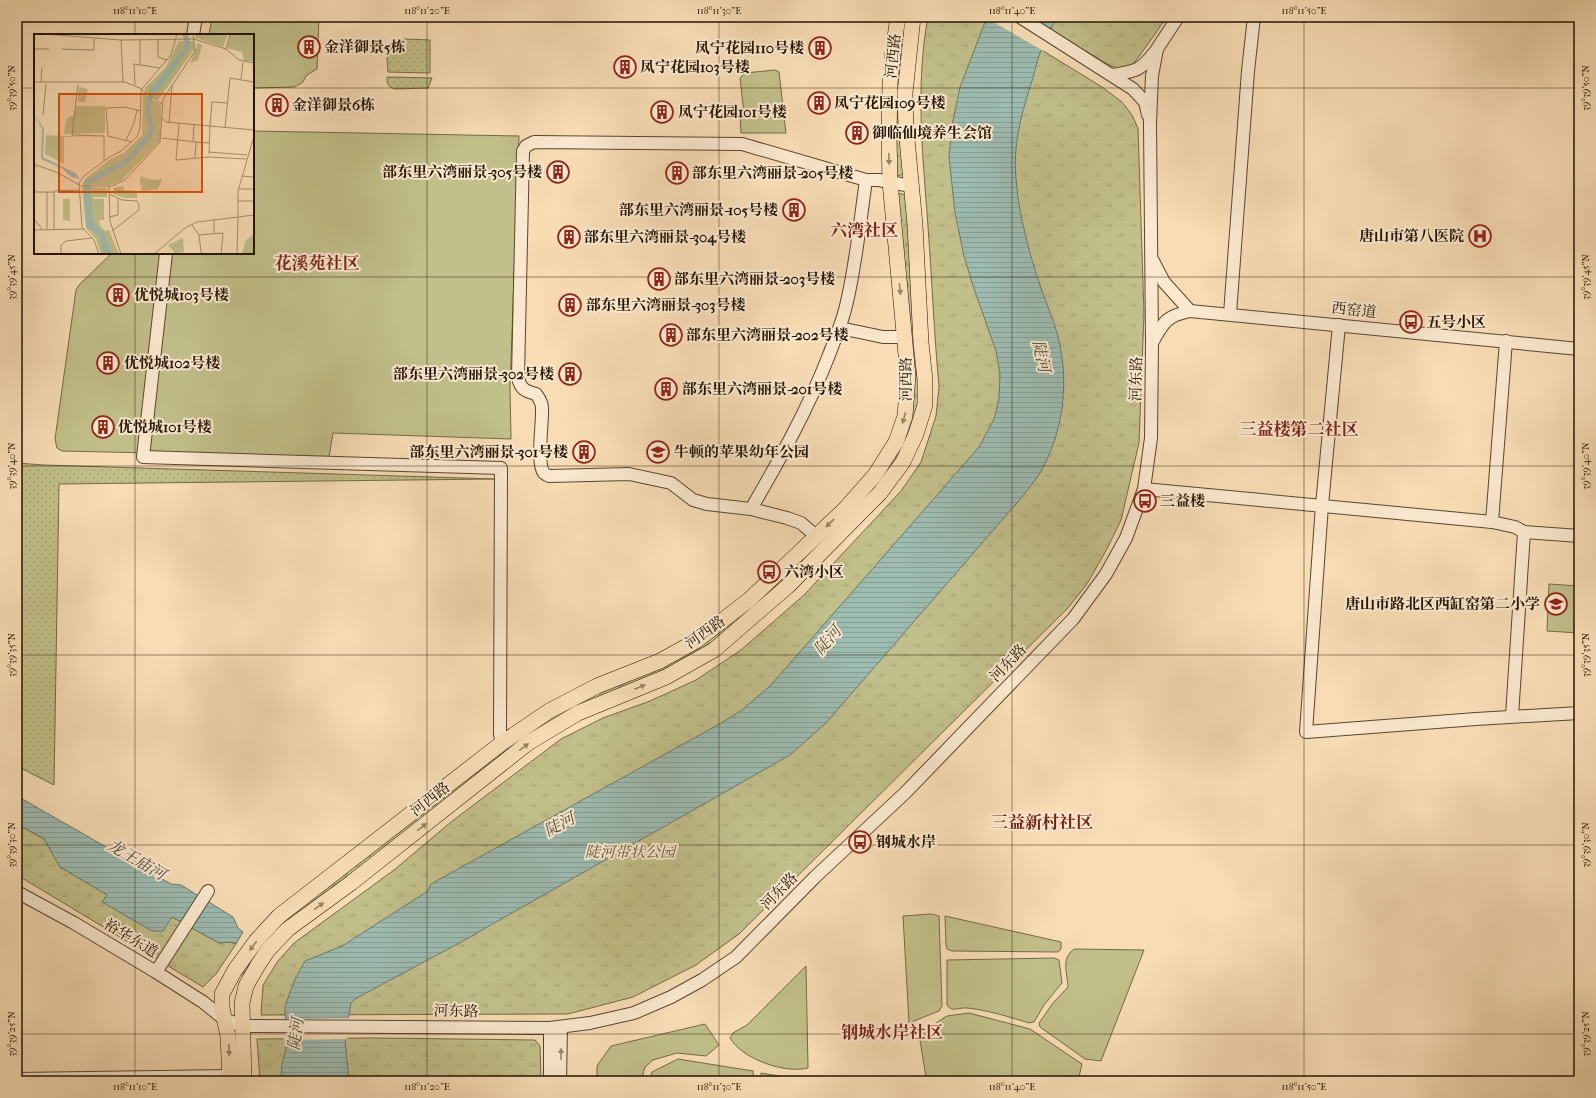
<svg xmlns="http://www.w3.org/2000/svg" width="1596" height="1098" font-family="'IM FELL French Canon','Noto Serif SC',serif">
	<style>
		.grass { fill: url(#grass-dots); stroke: #726945 }
		.forest { fill: url(#forest-firs); stroke: #726945 }
		.park { fill: url(#park-tufts); stroke: #726945 }
		.garden { fill: #c1bf8a; stroke: #726945 }
		.water { fill: url(#water-rules); stroke: #6c786a }
		.pier { fill: #f7dcb4 }
		.lines { fill: none; stroke-linecap: round; stroke-linejoin: round }
		.minor-casing { stroke: #58452d; stroke-width: 14 }
		.major-casing { stroke: #231300; stroke-width: 16 }
		.minor { stroke: #fae8ce; stroke-width: 12 }
		.major { stroke: #f7dcb4; stroke-width: 15 }
		.oneway { fill: #988263 }
		.oneway2 { fill: #998871 }
		.ticks { fill: none; stroke: #231300; stroke-width: 1; stroke-opacity: 0.45 }
		.labels { text-anchor: middle; stroke-width: 4; stroke-linejoin: round; paint-order: stroke }
		.poi-label { font-size: 15px; font-weight: bold; fill: #231300; stroke: #fae8ce; text-anchor: start }
		.street-label { font-size: 15px; fill: #231300; stroke: #fae8ce }
		.park-label { font-size: 15px; font-style: italic; fill: #5a4f30; stroke: #fae8ce }
		.water-label { font-size: 16px; font-style: italic; fill: #4e4e3e; stroke: #fae8ce }
		.quarter-label { font-size: 17px; font-weight: bold; fill: #7a1f14; stroke: #fae8ce }
		.inset-road { fill: none; stroke: #a28c6c; stroke-width: 1 }
		.view { fill: #d4520b; fill-opacity: 0.15; stroke: #d4520b; stroke-width: 2 }
		.inset-edge { fill: none; stroke: #231300; stroke-width: 2 }
		.neatline { fill: none; stroke: #231300; stroke-width: 1.5 }
		.ticks-label { font-size: 10px; text-anchor: middle; fill: #231300 }
	</style>
	<defs>
		<pattern id="grass-dots" width="8" height="8" patternUnits="userSpaceOnUse"><rect width="8" height="8" fill="#c1bf8a"/><path d="M2 2h.1M6 6h.1" fill="none" stroke="#a6a375" stroke-width="1.8" stroke-linecap="round"/></pattern>
		<pattern id="forest-firs" width="22" height="20" patternUnits="userSpaceOnUse"><rect width="22" height="20" fill="#c1bf8a"/><path d="M5 1l3.5 6h-7zM16 11l3.5 6h-7z" fill="#a6a375"/></pattern>
		<pattern id="park-tufts" width="24" height="20" patternUnits="userSpaceOnUse"><rect width="24" height="20" fill="#c1bf8a"/><path d="M3 7l-1-3M5 7V3M7 7l1-3M15 17l-1-3M17 17v-4M19 17l1-3" fill="none" stroke="#a6a375"/></pattern>
		<pattern id="water-rules" width="6" height="5" patternUnits="userSpaceOnUse"><rect width="6" height="5" fill="#9dbbb0"/><path d="M0 2.5h6" fill="none" stroke="#87a096"/></pattern>
	</defs>
	<rect width="100%" height="100%" fill="#f7dcb4"/>
	<filter id="stains"><feTurbulence type="fractalNoise" baseFrequency=".005" numOctaves="4"/><feColorMatrix values="0 0 0 0 .2 0 0 0 0 .09 0 0 0 0 .02 0 0 0 .5 -.17"/></filter>
	<radialGradient id="worn" r=".72"><stop offset=".6" stop-color="#630" stop-opacity="0"/><stop offset="1" stop-color="#630" stop-opacity=".3"/></radialGradient>
	<g class="grass">
		<rect x="338" y="17" width="107" height="1"/>
		<path d="M 404,39 L 430,40 L 430,73 L 388,72 C 387,55 383,42 404,39 Z"/>
		<path d="M 387,77 L 432,78 L 428,88 L 395,89 C 388,87 387,84 387,77 Z"/>
		<path d="M 17,463 L 44,465 L 496,479 L 59,484 L 54,785 L 17,766 Z"/>
	</g>
	<g class="forest">
		<path d="M 904,17 L 907,17 L 905,173 L 896,177 C 891,125 896,70 904,17 Z"/>
		<path d="M 897,193 L 907,195 L 919,400 L 905,447 L 876,489 L 828,532 L 910,419 Z"/>
		<path d="M 816,544 L 820,545 L 820,548 L 728,632 L 690,659 L 539,730 L 240,976 L 240,974 L 250,956 L 285,919 L 524,734 L 587,697 L 658,669 Z"/>
	</g>
	<g class="park">
		<path d="M 928,17 L 988,17 L 1102,87 L 1122,102 L 1132,115 L 1138,128 L 1144,314 L 1139,443 L 1121,520 L 1108,547 L 1087,584 L 1068,608 L 739,934 L 696,965 L 633,997 L 568,1014 L 261,1015 L 263,985 L 278,961 L 294,943 L 394,870 L 451,822 L 561,739 L 603,718 L 650,701 L 696,680 L 741,650 L 804,595 L 901,491 L 921,462 L 936,416 L 939,387 C 934,333 932,280 928,226 C 923,157 915,86 928,17 Z"/>
		<path d="M 1028,17 L 1167,17 L 1135,62 C 1125,71 1120,69 1109,65 Z"/>
		<path d="M 17,824 L 44,839 L 60,867 L 108,895 L 103,902 L 172,917 L 219,943 L 231,942 L 236,944 L 216,974 L 203,987 L 17,875 Z"/>
		<path d="M 375,1038 L 535,1040 L 540,1046 L 541,1081 L 260,1081 L 257,1039 Z"/>
	</g>
	<g class="garden">
		<path d="M 212,17 L 319,17 L 317,69 L 307,75 L 302,83 L 294,87 L 253,88 L 253,35 L 209,35 Z"/>
		<path d="M 775,70 L 779,72 L 786,133 L 741,133 L 740,115 L 744,114 L 740,78 L 745,73 Z"/>
		<path d="M 253,131 L 519,136 L 510,389 L 511,439 L 333,433 L 329,457 L 62,451 L 57,448 L 55,439 L 76,290 L 79,285 L 112,253 L 253,253 Z"/>
		<path d="M 1549,584 L 1579,586 L 1579,633 L 1547,631 Z"/>
		<path d="M 931,914 L 939,916 L 942,1006 L 939,1011 L 909,1023 L 903,916 Z"/>
		<path d="M 945,916 L 1061,942 L 1061,949 L 1058,952 L 952,951 L 947,949 L 946,945 Z"/>
		<path d="M 1074,949 L 1144,950 L 1101,1061 L 1085,1059 L 1040,1027 L 1039,1023 L 1053,1003 L 1068,987 C 1067,972 1061,959 1074,949 Z"/>
		<path d="M 1054,958 L 1059,960 L 1062,983 L 1044,1005 L 1034,1022 L 1029,1023 C 1009,1017 988,1010 967,1008 C 959,1007 952,1013 947,1005 L 947,960 Z"/>
		<path d="M 806,966 L 808,1068 C 785,1074 742,1059 730,1038 L 733,1033 L 747,1025 Z"/>
		<path d="M 969,1013 L 1030,1029 L 1082,1064 L 1078,1081 L 926,1077 L 919,1034 L 947,1016 Z"/>
		<path d="M 705,1024 L 719,1045 L 706,1056 L 677,1053 L 653,1060 L 645,1067 L 641,1081 L 597,1081 L 597,1066 L 611,1046 Z"/>
		<path d="M 678,1059 L 753,1071 L 754,1081 L 649,1081 L 652,1072 Z"/>
		<path d="M 761,1073 L 791,1078 L 858,1081 L 761,1081 Z"/>
	</g>
	<g class="water">
		<path d="M 987,17 L 1057,17 C 1051,29 1045,40 1040,53 C 1036,64 1034,76 1030,87 C 1020,120 1013,145 1016,179 C 1019,216 1029,253 1041,288 C 1046,303 1053,318 1057,333 C 1070,380 1064,431 1040,473 C 1035,481 1028,489 1022,497 L 826,723 L 790,755 L 461,942 L 355,999 L 351,1003 L 345,1039 L 349,1081 L 281,1081 L 282,1063 L 286,1049 L 285,1006 L 295,979 L 305,961 L 342,946 L 428,891 L 431,884 L 723,722 L 742,710 L 770,686 L 979,447 L 994,419 L 999,399 L 1000,374 L 996,351 L 973,286 L 964,256 L 955,213 L 949,157 L 952,126 L 960,87 Z"/>
		<path d="M 17,796 L 171,884 L 181,885 L 233,917 L 238,928 L 243,932 L 236,944 L 230,942 L 219,943 L 172,917 L 163,931 L 152,931 L 102,902 L 107,895 L 60,867 L 44,839 L 17,824 Z"/>
	</g>
	<g class="pier">
		<path d="M 985,17 L 1031,17 L 1053,30 L 1043,51 Z"/>
		<path d="M 351,1018 L 347,1039 L 284,1040 L 283,1019 Z"/>
	</g>
	<g class="lines">
		<g class="minor-casing">
			<g id="minor">
				<path d="M 1020,17 L 1133,89 L 1145,102 L 1148,115"/>
				<path d="M 193,35 L 196,17"/>
				<path d="M 1113,75 C 1136,71 1140,71 1155,52"/>
				<path d="M 166,253 L 143,457 L 501,468 L 500,734 L 502,743"/>
				<path d="M 1153,261 L 1164,282 L 1190,311"/>
				<path d="M 1230,314 L 1248,71 L 1254,17"/>
				<path d="M 1339,325 L 1322,505 L 1306,732 L 1476,719 L 1579,713"/>
				<path d="M 840,328 L 883,337 L 905,337"/>
				<path d="M 1153,341 C 1164,321 1167,316 1190,311 L 1579,349"/>
				<path d="M 1144,489 L 1492,522 L 1515,527 L 1524,532 L 1512,716"/>
				<path d="M 751,509 C 780,459 808,409 829,355 C 835,339 842,323 846,306 C 856,265 860,222 866,180"/>
				<path d="M 1492,522 L 1506,341"/>
				<path d="M 1524,532 L 1579,536"/>
				<path d="M 816,536 L 801,523 L 787,518 L 751,509 L 707,504 L 693,500 L 671,483 L 629,474 L 549,476 C 548,476 544,473 544,473 C 536,464 543,421 542,408 C 542,402 539,398 536,394 C 525,391 520,389 518,377 L 523,151 L 526,146 L 534,142 L 742,144 L 866,180 L 879,180 L 911,186"/>
				<path d="M 17,892 L 74,923 L 156,972 L 203,1002 L 224,1019 L 243,1026 L 550,1028 L 590,1023 L 634,1013 L 671,997 L 702,980 L 736,957 L 815,877 L 905,793 L 1073,619 L 1106,574 L 1126,538 L 1144,489 L 1151,438 L 1152,342 L 1150,123 L 1152,76 L 1157,49 L 1178,17"/>
				<path d="M 156,972 L 208,891"/>
				<path d="M 17,1079 L 230,1076"/>
				<path d="M 550,1081 L 550,1028"/>
				<path d="M 560,1081 L 561,1027"/>
			</g>
		</g>
		<g class="major-casing">
			<g id="major">
				<path d="M 230,1081 L 228,1036 L 222,1008 L 222,994 L 235,970 L 256,941 L 279,916 L 502,743 L 549,711 L 597,686 L 660,661 L 696,641 L 749,600 L 845,509 L 875,475 L 896,442 L 905,416 L 908,376 L 890,182 L 889,136 L 890,84 L 893,51 L 898,17"/>
				<path d="M 244,1081 L 242,1003 L 246,986 L 258,965 L 268,950 L 288,929 L 351,883 L 528,743 L 578,713 L 666,677 L 714,650 L 788,586 L 880,493 L 903,462 L 916,434 L 925,405 L 925,380 L 921,343 L 915,225 L 906,128 L 905,93 L 913,17"/>
			</g>
		</g>
		<use href="#minor" class="minor"/>
		<use href="#major" class="major"/>
	</g>
	<defs><path id="oneway-solid" d="M-6-.8H1V-3.2L6.5 0L1 3.2V.8H-6Z"/></defs>
	<g class="oneway">
		<use href="#oneway-solid" transform="translate(889 159) rotate(88)"/>
		<use href="#oneway-solid" transform="translate(900 289) rotate(84)"/>
		<use href="#oneway-solid" transform="translate(904 418) rotate(105)"/>
		<use href="#oneway-solid" transform="translate(830 523) rotate(136)"/>
		<use href="#oneway-solid" transform="translate(640 687) rotate(-22)"/>
		<use href="#oneway-solid" transform="translate(524 747) rotate(-37)"/>
		<use href="#oneway-solid" transform="translate(422 827) rotate(-38)"/>
		<use href="#oneway-solid" transform="translate(319 906) rotate(-36)"/>
		<use href="#oneway-solid" transform="translate(253 946) rotate(127)"/>
		<use href="#oneway-solid" transform="translate(229 1050) rotate(88)"/>
	</g>
	<use class="oneway2" href="#oneway-solid" transform="translate(561 1054) rotate(-90)"/>
	<path class="ticks" d="M 135,17 L 135,35M 427,17 L 427,1081M 719,17 L 719,1081M 1012,17 L 1012,1081M 1304,17 L 1304,1081M 17,88 L 35,88M 253,88 L 1579,88M 135,253 L 135,1081M 17,277 L 1579,277M 17,466 L 1579,466M 17,655 L 1579,655M 17,845 L 1579,845M 17,1034 L 1579,1034"/>
	<defs>
		<g id="building-ring" transform="scale(1.15)"><circle r="9.5" fill="#fae8ce" stroke="#8f2418" stroke-width="1.5"/><path d="M-4-6H4V6H1V3H-1V6H-4ZM-2.5-4.3h1.7v1.8h-1.7ZM.8-4.3h1.7v1.8H.8ZM-2.5-1h1.7V.8h-1.7ZM.8-1h1.7V.8H.8Z" fill="#8f2418"/></g>
		<g id="hospital-ring" transform="scale(1.15)"><circle r="9.5" fill="#fae8ce" stroke="#8f2418" stroke-width="1.5"/><path d="M-5-5h3v3.5h4V-5h3V5h-3V1.5h-4V5h-3Z" fill="#8f2418"/></g>
		<g id="bus-ring" transform="scale(1.15)"><circle r="9.5" fill="#fae8ce" stroke="#8f2418" stroke-width="1.5"/><path d="M-5-6H5V4H4V6H2V4H-2V6H-4V4H-5ZM-3.5-4V0h7V-4ZM-3.5 1.2v1.5H-2V1.2ZM2 1.2v1.5H3.5V1.2Z" fill="#8f2418"/></g>
		<g id="school-ring" transform="scale(1.15)"><circle r="9.5" fill="#fae8ce" stroke="#8f2418" stroke-width="1.5"/><path d="M0-5L7-2L0 1L-7-2ZM-4 1L0 2.5L4 1V4Q0 6-4 4Z" fill="#8f2418"/></g>
	</defs>
	<g fill-rule="evenodd">
		<use href="#building-ring" x="309" y="47"/>
		<use href="#building-ring" x="820" y="48"/>
		<use href="#building-ring" x="625" y="67"/>
		<use href="#building-ring" x="819" y="103"/>
		<use href="#building-ring" x="277" y="105"/>
		<use href="#building-ring" x="662" y="112"/>
		<use href="#building-ring" x="857" y="133"/>
		<use href="#building-ring" x="558" y="172"/>
		<use href="#building-ring" x="677" y="173"/>
		<use href="#building-ring" x="794" y="210"/>
		<use href="#hospital-ring" x="1480" y="236"/>
		<use href="#building-ring" x="569" y="237"/>
		<use href="#building-ring" x="659" y="279"/>
		<use href="#building-ring" x="118" y="295"/>
		<use href="#building-ring" x="570" y="305"/>
		<use href="#bus-ring" x="1411" y="322"/>
		<use href="#building-ring" x="671" y="335"/>
		<use href="#building-ring" x="108" y="363"/>
		<use href="#building-ring" x="570" y="374"/>
		<use href="#building-ring" x="666" y="389"/>
		<use href="#building-ring" x="103" y="427"/>
		<use href="#building-ring" x="584" y="452"/>
		<use href="#school-ring" x="658" y="452"/>
		<use href="#bus-ring" x="1145" y="501"/>
		<use href="#bus-ring" x="769" y="572"/>
		<use href="#school-ring" x="1556" y="604"/>
		<use href="#bus-ring" x="860" y="842"/>
	</g>
	<g class="labels">
		<g class="poi-label">
			<text x="324" y="52">金洋御景5栋</text>
			<text x="804" y="53" text-anchor="end">凤宁花园110号楼</text>
			<text x="640" y="72">凤宁花园103号楼</text>
			<text x="834" y="108">凤宁花园109号楼</text>
			<text x="292" y="110">金洋御景6栋</text>
			<text x="678" y="117">凤宁花园101号楼</text>
			<text x="872" y="138">御临仙境养生会馆</text>
			<text x="542" y="177" text-anchor="end">部东里六湾丽景-305号楼</text>
			<text x="692" y="178">部东里六湾丽景-205号楼</text>
			<text x="778" y="215" text-anchor="end">部东里六湾丽景-105号楼</text>
			<text x="1464" y="241" text-anchor="end">唐山市第八医院</text>
			<text x="584" y="242">部东里六湾丽景-304号楼</text>
			<text x="674" y="284">部东里六湾丽景-203号楼</text>
			<text x="134" y="300">优悦城103号楼</text>
			<text x="586" y="310">部东里六湾丽景-303号楼</text>
			<text x="1426" y="327">五号小区</text>
			<text x="686" y="340">部东里六湾丽景-202号楼</text>
			<text x="124" y="368">优悦城102号楼</text>
			<text x="554" y="379" text-anchor="end">部东里六湾丽景-302号楼</text>
			<text x="682" y="394">部东里六湾丽景-201号楼</text>
			<text x="118" y="432">优悦城101号楼</text>
			<text x="568" y="457" text-anchor="end">部东里六湾丽景-301号楼</text>
			<text x="674" y="457">牛顿的苹果幼年公园</text>
			<text x="1160" y="506">三益楼</text>
			<text x="784" y="577">六湾小区</text>
			<text x="1540" y="609" text-anchor="end">唐山市路北区西缸窑第二小学</text>
			<text x="876" y="847">钢城水岸</text>
		</g>
		<g class="street-label">
			<text transform="translate(893 56) rotate(-84)" y="5">河西路</text>
			<text transform="translate(1354 310) rotate(6)" y="5">西窑道</text>
			<text transform="translate(906 379) rotate(-90)" y="5">河西路</text>
			<text transform="translate(1136 379) rotate(-89)" y="5">河东路</text>
			<text transform="translate(705 632) rotate(-35)" y="5">河西路</text>
			<text transform="translate(1008 663) rotate(-46)" y="5">河东路</text>
			<text transform="translate(430 799) rotate(-38)" y="5">河西路</text>
			<text transform="translate(779 891) rotate(-45)" y="5">河东路</text>
			<text transform="translate(131 938) rotate(31)" y="5">裕华东道</text>
			<text transform="translate(456 1011) rotate(1)" y="5">河东路</text>
		</g>
		<g class="park-label">
			<text x="630" y="857">陡河带状公园</text>
		</g>
		<g class="water-label">
			<text transform="translate(1042 356) rotate(78)" y="6">陡河</text>
			<text transform="translate(827 640) rotate(-49)" y="6">陡河</text>
			<text transform="translate(559 824) rotate(-28)" y="6">陡河</text>
			<text transform="translate(137 859) rotate(30)" y="6">龙王庙河</text>
			<text transform="translate(295 1034) rotate(-82)" y="6">陡河</text>
		</g>
		<g class="quarter-label">
			<text x="864" y="236">六湾社区</text>
			<text x="317" y="269">花溪苑社区</text>
			<text x="1299" y="435">三益楼第二社区</text>
			<text x="1042" y="828">三益新村社区</text>
			<text x="892" y="1038">钢城水岸社区</text>
		</g>
	</g>
	<g transform="translate(34 34)">
		<rect width="220" height="220" fill="#f7dcb4"/>
		<path d="M 12,101 L 29,102 L 69,103 L 30,103 L 30,130 L 11,120 Z" fill="#c1bf8a"/>
		<path d="M 161,0 L 194,0 L 189,13 L 162,4 ZM 196,0 L 220,0 L 220,27 L 210,27 L 208,18 L 193,14 ZM 145,7 L 159,7 L 161,14 L 124,66 L 111,57 L 111,54 L 132,33 ZM 164,9 L 168,11 L 164,26 L 156,29 ZM 109,59 L 127,71 L 126,107 L 87,147 L 76,151 L 48,151 L 51,145 L 75,126 L 91,118 L 108,101 ZM 48,153 L 73,154 L 73,163 L 59,163 L 61,186 L 71,197 L 75,196 L 85,220 L 67,220 L 62,205 L 52,194 Z" fill="#c1bf8a"/>
		<path d="M 45,53 L 54,55 L 51,68 L 44,68 ZM 42,72 L 71,72 L 71,99 L 30,100 L 32,86 L 36,82 L 40,82 ZM 106,142 L 120,146 L 128,145 L 124,155 L 108,157 L 107,153 L 110,151 L 106,152 ZM 88,152 L 93,159 L 93,156 L 103,157 L 103,164 L 91,164 L 79,160 L 80,154 ZM 29,165 L 36,165 L 36,187 L 29,186 ZM 59,165 L 70,165 L 70,186 L 65,186 L 66,191 L 61,186 ZM 220,200 L 220,220 L 208,220 L 212,206 ZM 149,204 L 150,218 L 141,219 L 134,211 Z" fill="#c1bf8a"/>
		<path d="M 148,0 L 154,0 L 156,13 L 118,65 L 116,76 L 120,95 L 118,103 L 96,128 L 56,150 L 59,188 L 70,199 L 77,220 L 70,220 L 65,201 L 52,192 L 50,150 L 52,146 L 92,124 L 113,100 L 115,93 L 111,68 L 117,55 L 149,15 L 151,8 ZM 0,80 L 10,95 L 9,123 L 41,139 L 46,145 L 37,143 L 29,135 L 7,125 L 8,95 Z" fill="#9dbbb0"/>
		<path class="inset-road" d="M 10,0 L 87,6M 106,5 L 106,31M 124,5 L 124,23 L 133,26M 160,5 L 192,15 L 205,26 L 220,29M 0,15 L 15,15M 28,15 L 60,16 L 60,4M 192,15 L 196,0M 207,45 L 209,28M 0,48 L 91,48 L 108,55M 7,48 L 8,33M 89,48 L 87,6 L 162,5M 44,50 L 38,101 L 70,102 L 70,127M 101,51 L 100,30 L 126,34M 108,56 L 128,70M 9,81 L 12,50M 128,84 L 132,88 L 220,96M 135,88 L 138,51M 145,89 L 142,126 L 175,123 L 212,125M 176,92 L 178,68 L 194,69M 191,93 L 196,44 L 220,48M 128,104 L 162,108 L 161,124M 92,106 L 100,89 L 103,76M 159,107 L 160,91M 98,108 L 74,102 L 72,74 L 91,73 L 107,77M 162,108 L 175,109M 175,118 L 213,121M 175,120 L 176,92M 0,130 L 24,139 L 47,152 L 78,152 L 91,146 L 126,108 L 129,65 L 161,17 L 159,0M 208,142 L 220,143M 0,145 L 1,131M 0,149 L 1,158 L 20,158M 75,152 L 76,187 L 87,220M 205,155 L 220,155M 13,158 L 13,196M 75,160 L 88,166 L 103,167 L 105,171 L 105,176 L 78,197M 204,167 L 220,167M 75,183 L 84,181 L 84,164M 204,183 L 204,157 L 220,102M 0,185 L 8,195M 180,185 L 180,200M 158,191 L 165,201 L 167,218 L 170,220M 0,196 L 50,195M 20,196 L 20,157 L 46,156M 165,201 L 189,199 L 187,220M 27,220 L 27,211 L 32,207 L 58,204M 65,220 L 60,206 L 48,193 L 45,149 L 50,142 L 74,124 L 87,117 L 103,103 L 106,94 L 107,56 L 137,21 L 143,0M 120,220 L 151,194 L 163,188 L 220,181M 203,220 L 204,183"/>
		<path class="view" d="M 25,60 L 168,60 L 168,158 L 25,158 Z"/>
		<rect width="220" height="220" class="inset-edge"/>
	</g>
	<rect width="1596" height="1098" fill="none" stroke="#f7dcb4" stroke-width="44"/>
	<rect x="22" y="22" width="1552" height="1054" class="neatline"/>
	<g class="ticks-label">
		<text x="135" y="14">118°11'10"E</text>
		<text x="427" y="14">118°11'20"E</text>
		<text x="719" y="14">118°11'30"E</text>
		<text x="1012" y="14">118°11'40"E</text>
		<text x="1304" y="14">118°11'50"E</text>
		<text transform="translate(11 88) rotate(-90)" y="4">39°39'50"N</text>
		<text transform="translate(1585 88) rotate(-90)" y="4">39°39'50"N</text>
		<text transform="translate(11 277) rotate(-90)" y="4">39°39'45"N</text>
		<text transform="translate(1585 277) rotate(-90)" y="4">39°39'45"N</text>
		<text transform="translate(11 466) rotate(-90)" y="4">39°39'40"N</text>
		<text transform="translate(1585 466) rotate(-90)" y="4">39°39'40"N</text>
		<text transform="translate(11 655) rotate(-90)" y="4">39°39'35"N</text>
		<text transform="translate(1585 655) rotate(-90)" y="4">39°39'35"N</text>
		<text transform="translate(11 845) rotate(-90)" y="4">39°39'30"N</text>
		<text transform="translate(1585 845) rotate(-90)" y="4">39°39'30"N</text>
		<text transform="translate(11 1034) rotate(-90)" y="4">39°39'25"N</text>
		<text transform="translate(1585 1034) rotate(-90)" y="4">39°39'25"N</text>
		<text x="135" y="1090">118°11'10"E</text>
		<text x="427" y="1090">118°11'20"E</text>
		<text x="719" y="1090">118°11'30"E</text>
		<text x="1012" y="1090">118°11'40"E</text>
		<text x="1304" y="1090">118°11'50"E</text>
	</g>
	<rect width="100%" height="100%" filter="url(#stains)"/>
	<rect width="100%" height="100%" fill="url(#worn)"/>
</svg>
